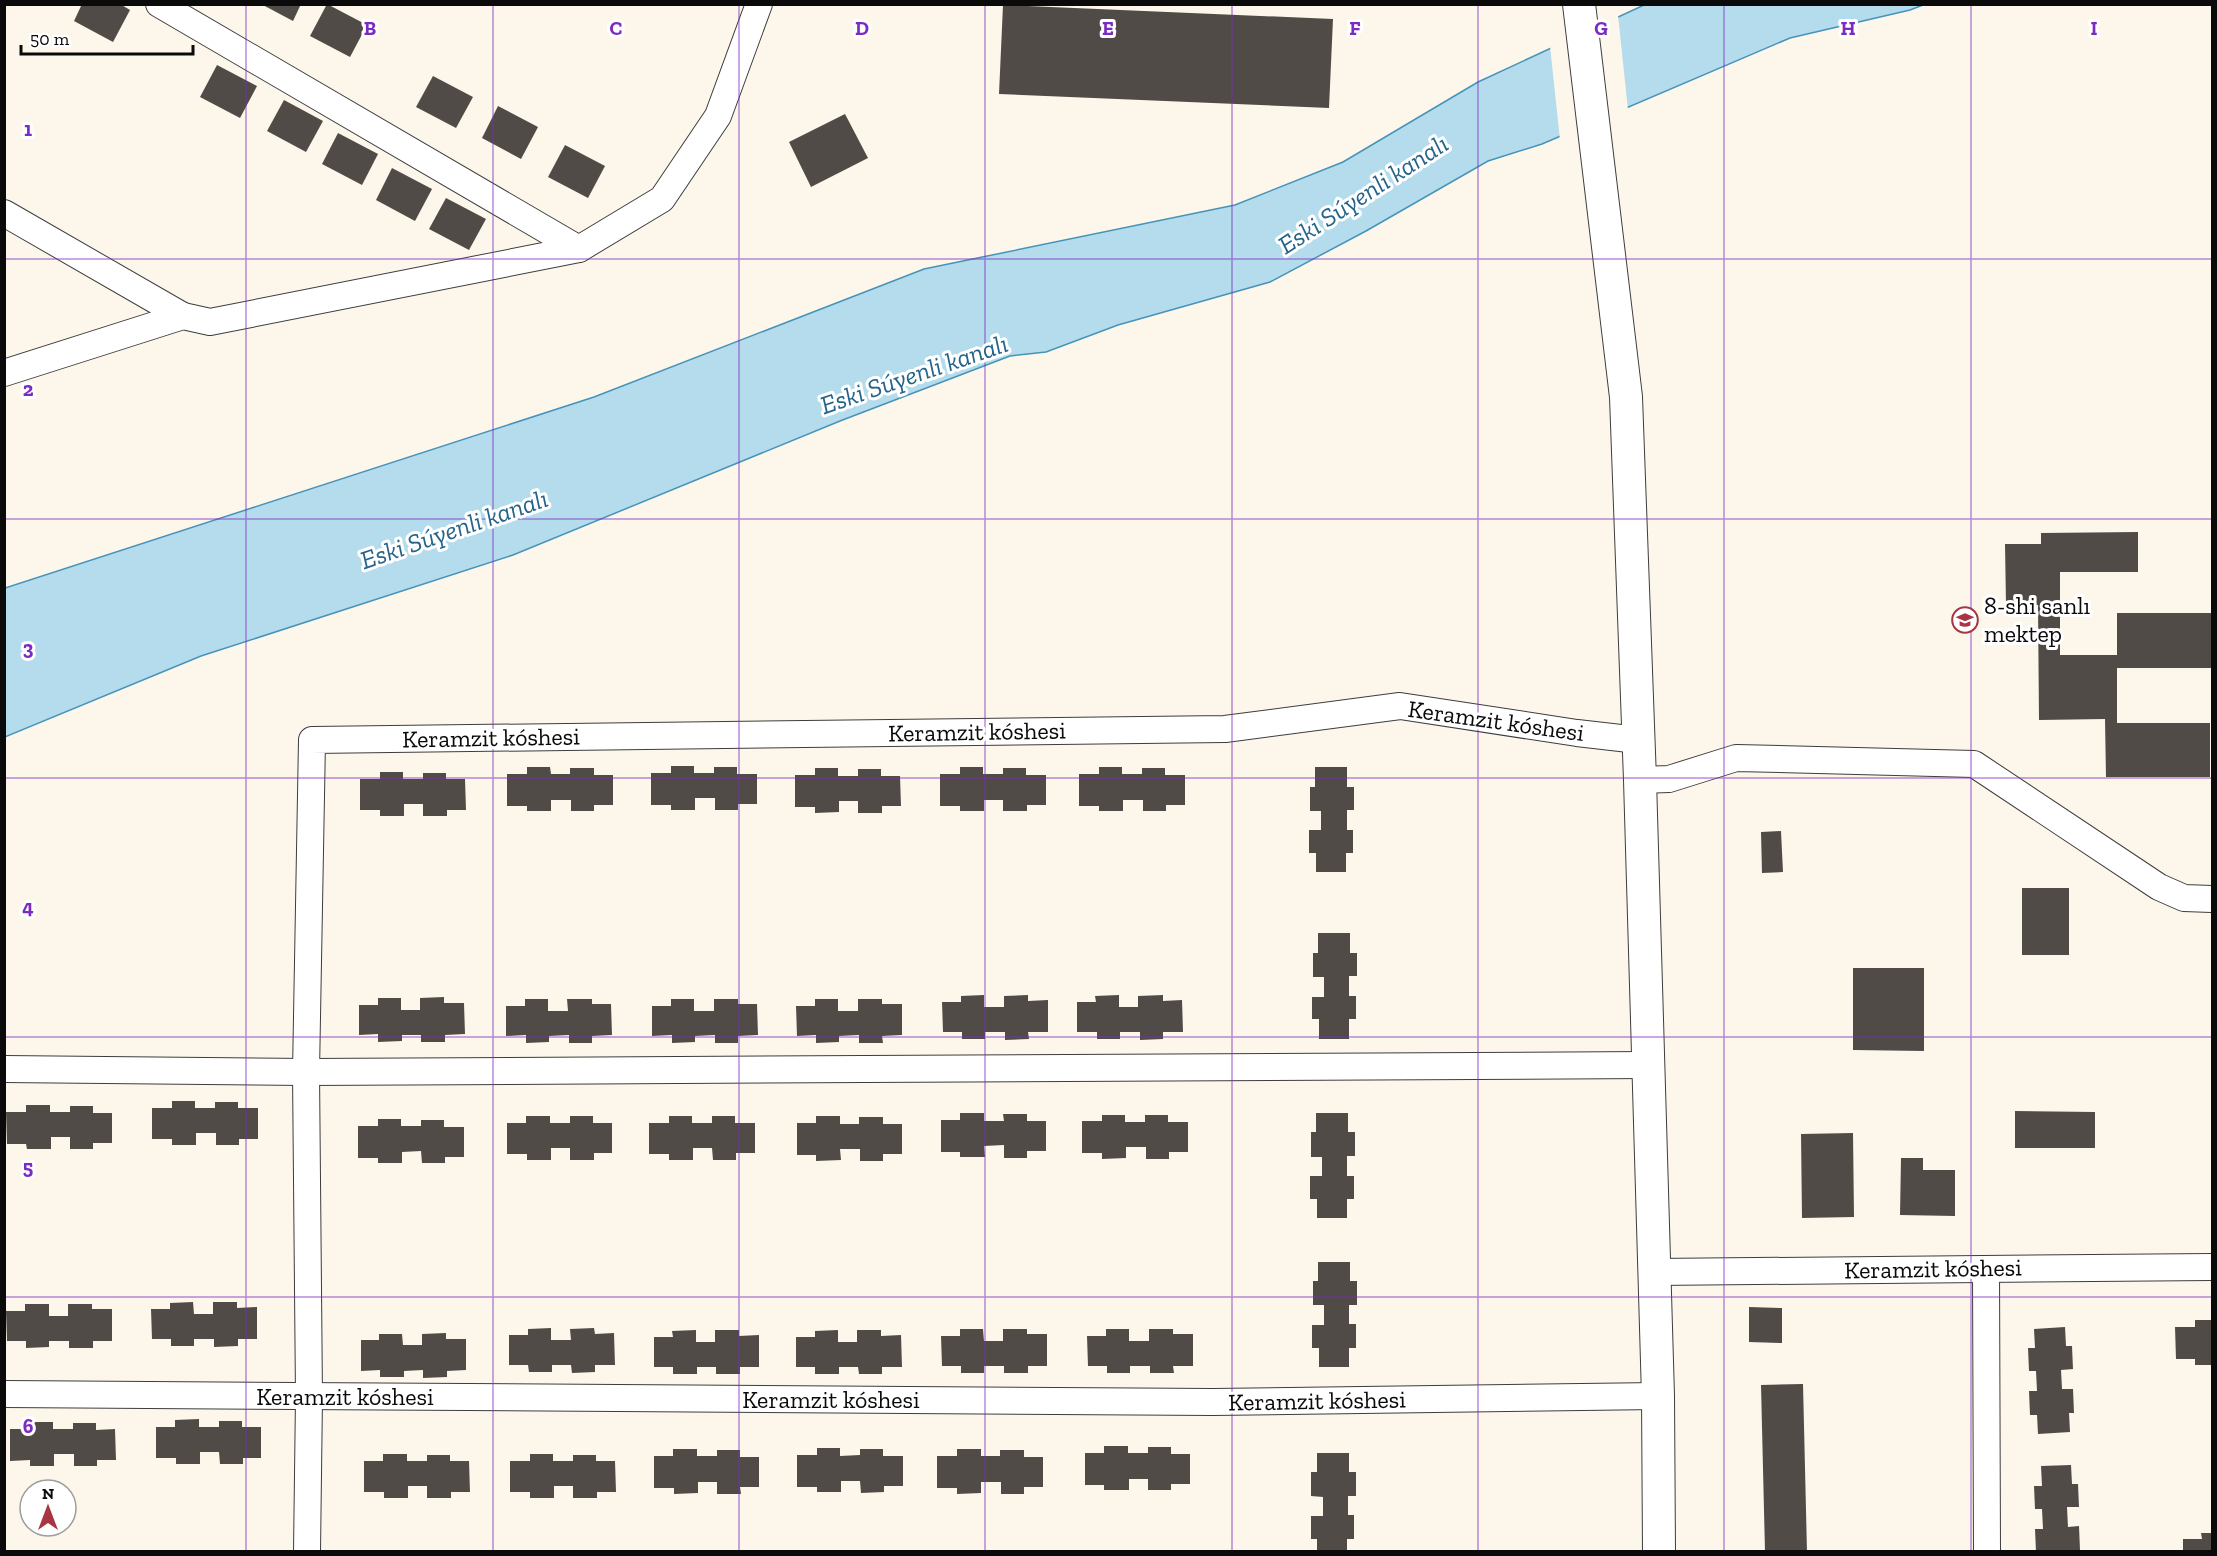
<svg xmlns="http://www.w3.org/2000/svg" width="2217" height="1556" font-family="'Zilla Slab',serif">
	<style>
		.water { fill: #b5dced; stroke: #4693ba; stroke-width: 1.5 }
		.pier { fill: #fcf7ea }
		.building { fill: #514b48 }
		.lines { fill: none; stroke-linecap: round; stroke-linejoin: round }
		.minor-casing { stroke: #3d3d3d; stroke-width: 28 }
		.tertiary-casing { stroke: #3d3d3d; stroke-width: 34 }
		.minor { stroke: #fff; stroke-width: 26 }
		.tertiary { stroke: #fff; stroke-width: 32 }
		.grid { fill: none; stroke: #7b2cbf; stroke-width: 1.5; stroke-opacity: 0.55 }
		.labels { text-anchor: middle; stroke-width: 6; stroke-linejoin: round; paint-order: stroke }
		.poi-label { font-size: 24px; fill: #0a0a0a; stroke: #fff; text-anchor: start }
		.street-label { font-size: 24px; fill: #0a0a0a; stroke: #fff }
		.water-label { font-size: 26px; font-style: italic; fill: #25648a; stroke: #fff }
		.grid-label { font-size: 20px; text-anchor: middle; font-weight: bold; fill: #7b2cbf; stroke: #fff; stroke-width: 6; stroke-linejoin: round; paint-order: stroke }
	</style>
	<rect width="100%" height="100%" fill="#fcf7ea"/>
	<path class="water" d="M 1644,5 L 1923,5 L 1910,10 L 1790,38 L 1542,144 L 1488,161 L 1366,231 L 1270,282 L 1118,325 L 1046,352 L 1010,356 L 840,421 L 513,555 L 201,656 L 5,737 L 5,588 L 594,397 L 924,269 L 1235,205 L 1343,162 L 1478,82 Z"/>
	<path class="pier" d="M 1618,15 L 1628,110 L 1560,140 L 1550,46 Z"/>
	<g class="building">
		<path d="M 82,4 L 120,4 L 130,10 L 113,42 L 74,21 Z"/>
		<path d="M 261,4 L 301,4 L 293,21 Z"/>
		<path d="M 327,4 L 367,25 L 350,57 L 310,36 Z"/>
		<path d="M 1003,5 L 1333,19 L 1329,108 L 999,94 Z"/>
		<path d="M 217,65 L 257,86 L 240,118 L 200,97 Z"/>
		<path d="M 433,76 L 473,97 L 456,128 L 416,107 Z"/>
		<path d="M 284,100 L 323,121 L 306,152 L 267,131 Z"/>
		<path d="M 498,106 L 538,127 L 521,159 L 482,138 Z"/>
		<path d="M 845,114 L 868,158 L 811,187 L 789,142 Z"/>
		<path d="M 338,133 L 378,154 L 362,185 L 322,164 Z"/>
		<path d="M 565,145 L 605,166 L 588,198 L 548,177 Z"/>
		<path d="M 392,168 L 432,189 L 415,221 L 376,200 Z"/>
		<path d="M 446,198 L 486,219 L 469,250 L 429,229 Z"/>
		<path d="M 2138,532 L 2138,572 L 2060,572 L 2060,655 L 2117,655 L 2117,613 L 2212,613 L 2212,668 L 2117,668 L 2117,723 L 2210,723 L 2210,777 L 2106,777 L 2105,719 L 2039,720 L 2038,605 L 2006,605 L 2005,544 L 2041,544 L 2041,533 Z"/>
		<path d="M 671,766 L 694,766 L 694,773 L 714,773 L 714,767 L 737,767 L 737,774 L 757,774 L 757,804 L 738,804 L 738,810 L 715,810 L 715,798 L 695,798 L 695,810 L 671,810 L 671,805 L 651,805 L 651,773 L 671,773 Z"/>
		<path d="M 527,767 L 550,767 L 551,774 L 570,774 L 570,768 L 594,768 L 594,775 L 613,775 L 613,805 L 594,805 L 594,811 L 571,811 L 571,800 L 551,800 L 551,811 L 527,811 L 527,806 L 507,806 L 507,774 L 527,774 Z"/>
		<path d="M 960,767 L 983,767 L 983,774 L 1003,774 L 1003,768 L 1026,768 L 1026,775 L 1046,775 L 1046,805 L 1027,805 L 1027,811 L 1003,811 L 1003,800 L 984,800 L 984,811 L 960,811 L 960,806 L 940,806 L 940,774 L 960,774 Z"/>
		<path d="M 1099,767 L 1122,767 L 1122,774 L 1142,774 L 1142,768 L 1165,768 L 1165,775 L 1185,775 L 1185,805 L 1166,805 L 1166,811 L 1143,811 L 1143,800 L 1123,800 L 1123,811 L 1099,811 L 1099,806 L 1079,806 L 1079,774 L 1099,774 Z"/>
		<path d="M 1315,767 L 1347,767 L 1347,787 L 1354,787 L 1354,810 L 1347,810 L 1347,830 L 1353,830 L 1353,853 L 1346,853 L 1346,872 L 1316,872 L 1316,853 L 1309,853 L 1309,830 L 1321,830 L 1321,811 L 1310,811 L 1310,787 L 1315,787 Z"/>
		<path d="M 815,768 L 838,768 L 838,776 L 858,776 L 858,769 L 881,769 L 881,776 L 900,776 L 901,806 L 882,806 L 882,813 L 858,813 L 858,801 L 839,801 L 839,812 L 815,813 L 815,807 L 795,807 L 795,775 L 815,775 Z"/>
		<path d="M 380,772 L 403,772 L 403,779 L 423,779 L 423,773 L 446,773 L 446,779 L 465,779 L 466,810 L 447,810 L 447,816 L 423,816 L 423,804 L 404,804 L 404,816 L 380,816 L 380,810 L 360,810 L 360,779 L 380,779 Z"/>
		<path d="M 1781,831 L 1783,872 L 1762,873 L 1761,832 Z"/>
		<rect x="2022" y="888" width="47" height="67"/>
		<path d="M 1318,933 L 1350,933 L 1350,953 L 1357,953 L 1357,976 L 1349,976 L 1349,996 L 1356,996 L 1356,1019 L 1349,1019 L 1349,1039 L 1319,1039 L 1319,1019 L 1312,1019 L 1312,997 L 1324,997 L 1324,977 L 1313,977 L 1313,953 L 1318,953 Z"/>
		<path d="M 1853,968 L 1924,968 L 1924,1051 L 1853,1050 Z"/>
		<path d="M 984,995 L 984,1007 L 1004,1007 L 1004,996 L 1028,995 L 1028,1001 L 1048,1000 L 1048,1032 L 1028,1032 L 1029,1039 L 1005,1040 L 1005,1032 L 985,1032 L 985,1039 L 962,1039 L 962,1032 L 943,1032 L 942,1002 L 961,1002 L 961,996 Z"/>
		<path d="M 1119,995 L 1119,1007 L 1138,1007 L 1138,996 L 1163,995 L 1163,1001 L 1182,1000 L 1183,1032 L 1163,1032 L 1163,1039 L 1140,1040 L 1140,1032 L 1120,1032 L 1120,1039 L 1097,1039 L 1097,1032 L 1077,1032 L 1077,1002 L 1096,1002 L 1095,996 Z"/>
		<path d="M 444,997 L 444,1003 L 464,1003 L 465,1034 L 445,1035 L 445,1042 L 421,1042 L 421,1035 L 402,1035 L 402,1041 L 378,1042 L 378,1034 L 359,1035 L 359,1005 L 378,1005 L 378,998 L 401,998 L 401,1010 L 420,1010 L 420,998 Z"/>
		<path d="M 525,999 L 548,999 L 548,1011 L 568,1011 L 567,999 L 592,999 L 592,1004 L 611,1004 L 612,1035 L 592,1036 L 592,1043 L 569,1043 L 569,1035 L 549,1036 L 549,1042 L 526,1043 L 526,1035 L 506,1036 L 506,1006 L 525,1006 Z"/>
		<path d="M 671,999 L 694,999 L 694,1011 L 714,1011 L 714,999 L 738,999 L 738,1004 L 757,1004 L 758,1035 L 738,1036 L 738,1043 L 715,1043 L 715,1035 L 695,1036 L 695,1042 L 672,1043 L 672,1035 L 652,1036 L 652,1006 L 671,1006 Z"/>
		<path d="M 815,999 L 838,999 L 838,1011 L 858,1011 L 858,999 L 882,999 L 882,1004 L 902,1004 L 902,1035 L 882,1036 L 883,1043 L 859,1043 L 859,1035 L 839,1036 L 839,1042 L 816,1043 L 816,1035 L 797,1036 L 796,1006 L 815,1006 Z"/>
		<path d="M 172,1101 L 195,1101 L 195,1108 L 215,1108 L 215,1102 L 238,1102 L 238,1108 L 258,1108 L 258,1139 L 239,1139 L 239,1145 L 216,1145 L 216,1133 L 196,1133 L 196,1145 L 172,1145 L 172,1139 L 152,1139 L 152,1108 L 172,1108 Z"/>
		<path d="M 26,1105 L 50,1105 L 50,1112 L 70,1112 L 70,1106 L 93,1106 L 93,1113 L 112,1113 L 112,1143 L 93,1143 L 93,1149 L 70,1149 L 70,1137 L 51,1137 L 51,1149 L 27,1149 L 26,1144 L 7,1144 L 6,1112 L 26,1112 Z"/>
		<path d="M 2015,1111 L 2095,1112 L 2095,1148 L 2015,1148 Z"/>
		<path d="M 960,1113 L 984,1113 L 984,1121 L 1004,1121 L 1003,1114 L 1027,1114 L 1027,1121 L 1046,1121 L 1046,1151 L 1027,1151 L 1027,1158 L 1004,1158 L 1004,1145 L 984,1146 L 985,1157 L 960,1157 L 960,1152 L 941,1152 L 941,1120 L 960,1120 Z"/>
		<path d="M 1316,1113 L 1348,1113 L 1348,1132 L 1355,1132 L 1355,1156 L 1347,1156 L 1347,1176 L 1354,1176 L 1354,1199 L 1347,1199 L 1347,1218 L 1317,1218 L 1317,1199 L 1310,1199 L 1310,1176 L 1322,1176 L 1322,1157 L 1311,1157 L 1311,1132 L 1316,1132 Z"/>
		<path d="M 1102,1115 L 1125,1115 L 1125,1122 L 1145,1122 L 1145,1115 L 1168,1115 L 1168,1122 L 1188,1122 L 1188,1152 L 1169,1152 L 1169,1159 L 1146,1159 L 1146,1147 L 1126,1147 L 1126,1158 L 1102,1159 L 1102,1153 L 1082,1153 L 1082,1121 L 1102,1121 Z"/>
		<path d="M 526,1116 L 550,1116 L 550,1123 L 570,1123 L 570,1116 L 593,1116 L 593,1123 L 612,1123 L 612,1153 L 594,1153 L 594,1160 L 570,1160 L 570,1148 L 551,1148 L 551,1160 L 527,1160 L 527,1154 L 507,1154 L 507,1123 L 526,1123 Z"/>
		<path d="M 669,1116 L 692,1116 L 692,1123 L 712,1123 L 712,1116 L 735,1116 L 735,1123 L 755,1123 L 755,1153 L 736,1153 L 736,1160 L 713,1160 L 712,1148 L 693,1148 L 693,1160 L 669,1160 L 669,1154 L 649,1154 L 649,1123 L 669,1123 Z"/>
		<path d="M 816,1116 L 840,1116 L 840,1124 L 859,1124 L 859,1117 L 883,1117 L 883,1124 L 902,1124 L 902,1154 L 883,1154 L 883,1161 L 860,1161 L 860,1149 L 840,1149 L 841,1160 L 816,1161 L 816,1155 L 797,1155 L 797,1123 L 816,1123 Z"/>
		<path d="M 378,1119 L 401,1119 L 401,1126 L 421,1126 L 421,1120 L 444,1120 L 444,1127 L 464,1127 L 464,1157 L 445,1157 L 445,1163 L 422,1163 L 421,1151 L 402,1152 L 402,1163 L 378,1163 L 378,1158 L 358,1158 L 358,1126 L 378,1126 Z"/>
		<path d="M 1853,1133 L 1854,1217 L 1802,1218 L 1801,1134 Z"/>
		<path d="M 1901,1158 L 1923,1158 L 1923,1170 L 1955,1170 L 1955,1216 L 1900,1215 Z"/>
		<path d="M 1318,1262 L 1350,1262 L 1350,1281 L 1357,1281 L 1357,1305 L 1349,1305 L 1349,1324 L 1356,1324 L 1356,1348 L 1349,1348 L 1349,1367 L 1319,1367 L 1319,1348 L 1312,1348 L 1312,1325 L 1324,1325 L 1324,1305 L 1313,1305 L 1313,1281 L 1318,1281 Z"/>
		<path d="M 193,1302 L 194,1314 L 213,1314 L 213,1302 L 237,1302 L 237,1308 L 257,1307 L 257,1339 L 238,1339 L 238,1346 L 214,1347 L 214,1339 L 194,1339 L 194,1346 L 171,1346 L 171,1339 L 152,1339 L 151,1309 L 170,1309 L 170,1303 Z"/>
		<path d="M 25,1304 L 49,1304 L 49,1316 L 68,1316 L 68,1304 L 92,1304 L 92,1309 L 112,1309 L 112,1341 L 93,1341 L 93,1348 L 69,1348 L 69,1341 L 49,1341 L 49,1347 L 26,1348 L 26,1341 L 7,1341 L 6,1311 L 25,1311 Z"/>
		<path d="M 1749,1307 L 1782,1308 L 1782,1343 L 1749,1342 Z"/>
		<path d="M 2195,1320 L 2212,1320 L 2212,1365 L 2195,1365 L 2195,1359 L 2176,1359 L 2175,1327 L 2195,1327 Z"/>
		<path d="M 2065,1327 L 2066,1346 L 2072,1346 L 2073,1369 L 2061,1370 L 2062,1389 L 2073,1389 L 2074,1413 L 2069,1413 L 2070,1432 L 2038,1434 L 2037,1415 L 2030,1415 L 2029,1391 L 2037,1391 L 2036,1371 L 2029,1371 L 2028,1348 L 2035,1348 L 2034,1329 Z"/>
		<path d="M 551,1328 L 551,1340 L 571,1340 L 570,1329 L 594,1328 L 595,1334 L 614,1333 L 615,1365 L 595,1365 L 595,1372 L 572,1373 L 571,1365 L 552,1365 L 552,1372 L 529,1372 L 528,1365 L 509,1365 L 509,1335 L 528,1335 L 528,1329 Z"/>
		<path d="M 960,1329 L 983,1329 L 984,1341 L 1003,1341 L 1003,1329 L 1027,1329 L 1027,1334 L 1047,1334 L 1047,1366 L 1028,1366 L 1028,1373 L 1004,1373 L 1004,1366 L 984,1366 L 984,1373 L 961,1373 L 961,1366 L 942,1366 L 941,1336 L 960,1336 Z"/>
		<path d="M 1106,1329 L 1129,1329 L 1129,1341 L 1149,1341 L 1149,1329 L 1173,1329 L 1173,1334 L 1193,1334 L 1193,1366 L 1173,1366 L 1174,1373 L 1150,1373 L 1150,1366 L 1130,1366 L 1130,1373 L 1107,1373 L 1107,1366 L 1088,1366 L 1087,1336 L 1106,1336 Z"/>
		<path d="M 696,1330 L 696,1342 L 715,1342 L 715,1330 L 739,1330 L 739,1336 L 759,1335 L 759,1367 L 740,1367 L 740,1374 L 716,1374 L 716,1367 L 697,1367 L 697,1374 L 673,1374 L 673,1367 L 654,1367 L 654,1337 L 673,1337 L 672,1331 Z"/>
		<path d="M 838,1330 L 838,1342 L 857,1342 L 857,1330 L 881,1330 L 881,1336 L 901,1335 L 902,1367 L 882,1367 L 882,1374 L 859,1374 L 858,1367 L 839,1367 L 839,1374 L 815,1374 L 815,1367 L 796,1367 L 796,1337 L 815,1337 L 815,1331 Z"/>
		<path d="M 446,1333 L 446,1339 L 466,1339 L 466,1370 L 447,1371 L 447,1377 L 423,1378 L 423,1370 L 404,1371 L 404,1377 L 380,1377 L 380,1370 L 361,1371 L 361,1340 L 379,1340 L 379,1334 L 402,1334 L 403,1345 L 422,1345 L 422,1334 Z"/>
		<path d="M 1803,1384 L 1807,1552 L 1765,1552 L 1761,1385 Z"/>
		<path d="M 199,1419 L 199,1427 L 219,1427 L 219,1421 L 242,1421 L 242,1427 L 261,1427 L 261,1458 L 243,1458 L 243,1464 L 220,1464 L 219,1452 L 200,1452 L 200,1464 L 176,1464 L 176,1458 L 156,1458 L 156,1427 L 175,1427 L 175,1420 Z"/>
		<path d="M 30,1422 L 53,1422 L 53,1429 L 73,1429 L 73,1423 L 96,1423 L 96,1430 L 115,1429 L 116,1460 L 97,1460 L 97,1466 L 74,1466 L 74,1454 L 54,1454 L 54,1466 L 30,1466 L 30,1460 L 10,1461 L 10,1429 L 30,1429 Z"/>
		<path d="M 1104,1446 L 1128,1446 L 1128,1453 L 1148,1453 L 1148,1447 L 1171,1447 L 1171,1454 L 1190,1454 L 1190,1484 L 1171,1484 L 1171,1490 L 1148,1490 L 1148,1479 L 1129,1479 L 1129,1490 L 1104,1490 L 1104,1485 L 1085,1485 L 1085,1453 L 1104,1453 Z"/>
		<path d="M 817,1448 L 840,1448 L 840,1456 L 860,1455 L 860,1449 L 883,1449 L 883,1456 L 903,1456 L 903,1486 L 884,1486 L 884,1492 L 861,1493 L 860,1481 L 841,1481 L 841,1492 L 817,1492 L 817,1487 L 797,1487 L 797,1455 L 817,1455 Z"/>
		<path d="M 673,1449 L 697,1449 L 697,1456 L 717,1456 L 717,1450 L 740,1450 L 740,1457 L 759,1457 L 759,1487 L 740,1487 L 741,1494 L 717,1494 L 717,1482 L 698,1482 L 698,1493 L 674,1494 L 674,1488 L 654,1488 L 654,1456 L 673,1456 Z"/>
		<path d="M 957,1449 L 981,1449 L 981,1456 L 1000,1456 L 1000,1450 L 1024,1450 L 1024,1457 L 1043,1457 L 1043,1487 L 1024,1487 L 1024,1494 L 1001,1494 L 1001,1482 L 981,1482 L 981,1493 L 957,1494 L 957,1488 L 937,1488 L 937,1456 L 957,1456 Z"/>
		<path d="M 1317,1453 L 1349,1453 L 1349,1472 L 1356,1472 L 1356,1496 L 1348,1496 L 1348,1515 L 1354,1515 L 1354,1539 L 1347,1539 L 1347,1552 L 1317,1552 L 1317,1539 L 1311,1539 L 1311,1516 L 1323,1516 L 1323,1497 L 1311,1496 L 1311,1472 L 1317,1472 Z"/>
		<path d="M 383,1454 L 407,1454 L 407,1461 L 427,1461 L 427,1455 L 450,1455 L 450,1461 L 469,1461 L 470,1492 L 451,1492 L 451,1498 L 427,1498 L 427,1486 L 408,1486 L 408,1498 L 384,1498 L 384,1492 L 364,1492 L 364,1461 L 383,1461 Z"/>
		<path d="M 530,1454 L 553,1454 L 553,1461 L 573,1461 L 573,1455 L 596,1455 L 596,1461 L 615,1461 L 616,1492 L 597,1492 L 597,1498 L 573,1498 L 573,1486 L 554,1486 L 554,1498 L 530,1498 L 530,1492 L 510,1492 L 510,1461 L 530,1461 Z"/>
		<path d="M 2071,1465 L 2072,1484 L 2078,1484 L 2079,1507 L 2067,1507 L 2068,1527 L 2079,1526 L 2080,1550 L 2036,1552 L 2035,1529 L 2043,1529 L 2042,1509 L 2035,1509 L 2034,1486 L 2042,1486 L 2041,1466 Z"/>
		<path d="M 2201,1533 L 2212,1533 L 2212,1552 L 2183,1552 L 2183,1539 L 2202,1539 Z"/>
	</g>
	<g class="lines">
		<g class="minor-casing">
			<g id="minor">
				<path d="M 159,4 L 579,249"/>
				<path d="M 4,213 L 183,316"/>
				<path d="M 4,373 L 183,316 L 210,322 L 579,249 L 662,199 L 718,116 L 759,4"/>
				<path d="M 1640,780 L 1669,779 L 1736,758 L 1974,764 L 2159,887 L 2184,898 L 2212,899"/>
				<path d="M 4,1069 L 306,1072 L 1648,1065"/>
				<path d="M 1986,1269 L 1987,1552"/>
				<path d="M 1654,1272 L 2212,1267"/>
				<path d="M 4,1394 L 1213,1402 L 1658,1396"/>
				<path d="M 307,1552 L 309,1397 L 306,1072 L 312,740 L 1225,729 L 1400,706 L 1577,733 L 1638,740"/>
			</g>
		</g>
		<g class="tertiary-casing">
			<path id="tertiary" d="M 1579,4 L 1626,397 L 1640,780 L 1658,1396 L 1659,1552"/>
		</g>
		<use href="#minor" class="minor"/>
		<use href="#tertiary" class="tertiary"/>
	</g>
	<path class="grid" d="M 246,4 L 246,1552M 493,4 L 493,1552M 739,4 L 739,1552M 985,4 L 985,1552M 1232,4 L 1232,1552M 1478,4 L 1478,1552M 1724,4 L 1724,1552M 1971,4 L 1971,1552M 4,259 L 2212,259M 4,519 L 2212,519M 4,778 L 2212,778M 4,1037 L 2212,1037M 4,1297 L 2212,1297"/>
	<defs>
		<g id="school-ring" transform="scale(1.35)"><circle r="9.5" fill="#fff" stroke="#a73642" stroke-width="1.5"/><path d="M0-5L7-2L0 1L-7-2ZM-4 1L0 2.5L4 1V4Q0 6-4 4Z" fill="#a73642"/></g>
	</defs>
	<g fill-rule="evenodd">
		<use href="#school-ring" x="1965" y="620"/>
	</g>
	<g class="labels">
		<g class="poi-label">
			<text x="1984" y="614">8-shi sanlı<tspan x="1984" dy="28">mektep</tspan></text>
		</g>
		<g class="street-label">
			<text transform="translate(1496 721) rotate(8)" y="8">Keramzit kóshesi</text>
			<text transform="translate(977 732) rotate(-1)" y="8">Keramzit kóshesi</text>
			<text transform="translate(491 738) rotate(-1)" y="8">Keramzit kóshesi</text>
			<text transform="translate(1933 1269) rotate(-1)" y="8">Keramzit kóshesi</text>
			<text x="345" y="1405">Keramzit kóshesi</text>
			<text x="831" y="1408">Keramzit kóshesi</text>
			<text transform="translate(1317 1401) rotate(-1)" y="8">Keramzit kóshesi</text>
		</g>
		<g class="water-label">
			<text transform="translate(1363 194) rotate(-33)" y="9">Eski Súyenli kanalı</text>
			<text transform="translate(914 374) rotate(-19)" y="9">Eski Súyenli kanalı</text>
			<text transform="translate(454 529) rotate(-19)" y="9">Eski Súyenli kanalı</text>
		</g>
	</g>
	<g class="grid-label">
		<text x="370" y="35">B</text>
		<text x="616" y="35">C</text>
		<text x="862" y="35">D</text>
		<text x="1108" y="35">E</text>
		<text x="1355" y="35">F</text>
		<text x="1601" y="35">G</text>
		<text x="1848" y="35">H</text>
		<text x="2094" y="35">I</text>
		<text x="28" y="136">1</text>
		<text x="28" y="396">2</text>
		<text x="28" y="655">3</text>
		<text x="28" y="914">4</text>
		<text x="28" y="1174">5</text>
		<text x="28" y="1433">6</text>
	</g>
	<rect width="2217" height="1556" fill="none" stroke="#0a0a0a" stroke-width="12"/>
	<g transform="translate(48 1508)"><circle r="28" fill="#ffffff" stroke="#9d9d9d" stroke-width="1.5"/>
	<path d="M0-4.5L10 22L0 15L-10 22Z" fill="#a73642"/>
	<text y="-9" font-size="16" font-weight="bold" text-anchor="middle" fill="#0a0a0a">N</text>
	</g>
	<path d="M21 45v9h172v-9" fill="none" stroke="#0a0a0a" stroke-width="3"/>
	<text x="30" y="45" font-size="18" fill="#0a0a0a" stroke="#ffffff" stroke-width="4.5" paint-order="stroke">50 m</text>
</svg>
